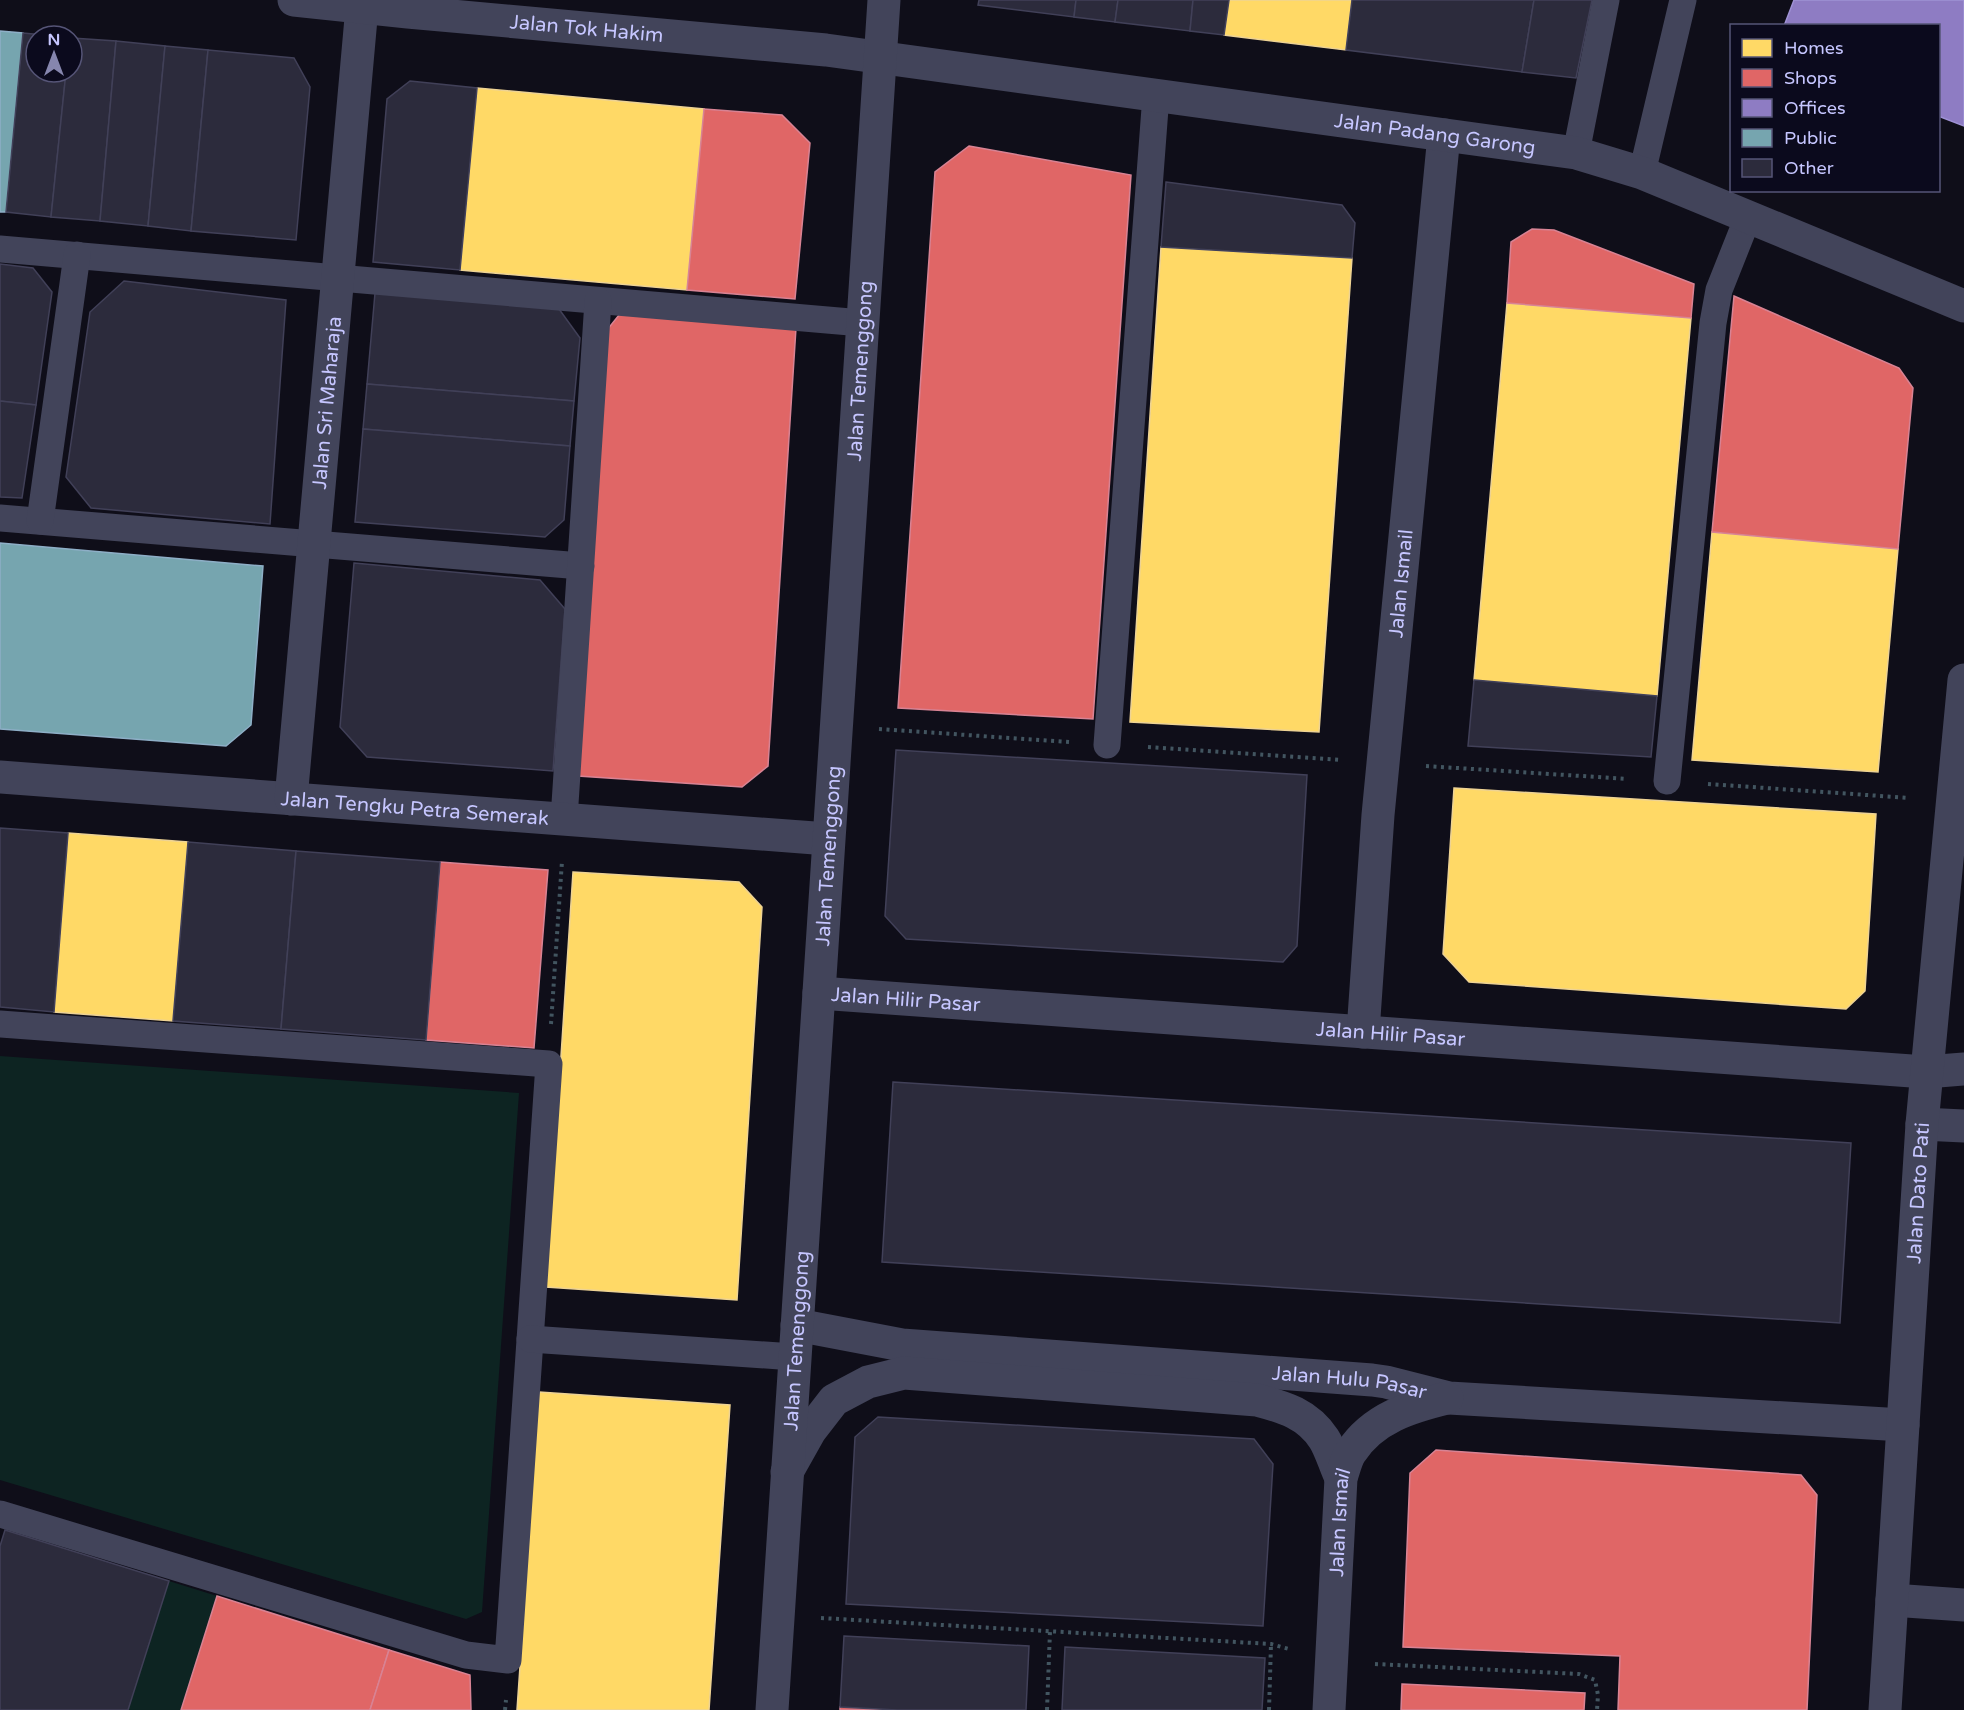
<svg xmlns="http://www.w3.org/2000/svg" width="1964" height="1710" font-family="'Varela Round',sans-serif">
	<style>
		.green { fill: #0d2422 }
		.homes { fill: #ffd966; stroke: #eed394; stroke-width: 1.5 }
		.shops { fill: #e06666; stroke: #d88394; stroke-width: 1.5 }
		.offices { fill: #8e7cc3; stroke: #9f92d5; stroke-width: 1.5 }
		.public { fill: #76a5af; stroke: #8eafc7; stroke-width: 1.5 }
		.building { fill: #2c2b3c; stroke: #414058; stroke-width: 1.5 }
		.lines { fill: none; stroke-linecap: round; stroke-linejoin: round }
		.path { stroke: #425560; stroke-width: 4; stroke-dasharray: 3 4.5; stroke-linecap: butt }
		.service { stroke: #42445a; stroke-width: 27 }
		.minor { stroke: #42445a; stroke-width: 33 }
		.tertiary { stroke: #42445a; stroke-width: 33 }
		.labels { text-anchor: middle; stroke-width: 6; stroke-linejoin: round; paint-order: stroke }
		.street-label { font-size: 20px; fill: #c6c6ff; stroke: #0b0a1d }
	</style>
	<rect width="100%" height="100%" fill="#0f0e19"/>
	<g class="green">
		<path d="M 0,1056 L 519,1093 L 482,1612 L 466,1619 L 0,1480 Z"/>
		<path d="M 169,1581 L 217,1596 L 181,1710 L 128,1710 Z"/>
	</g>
	<g class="homes">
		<path d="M 1229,0 L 1352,0 L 1346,50 L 1224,35 Z"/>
		<path d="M 477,88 L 704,109 L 687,290 L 460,270 Z"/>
		<path d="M 1161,247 L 1352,258 L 1319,732 L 1130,722 Z"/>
		<path d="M 1507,303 L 1691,318 L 1657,696 L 1474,680 Z"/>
		<path d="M 1712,532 L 1898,549 L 1878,772 L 1692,760 Z"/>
		<path d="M 1454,788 L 1876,814 L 1865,991 L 1846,1009 L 1469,982 L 1443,954 Z"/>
		<path d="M 68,833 L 188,842 L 173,1021 L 54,1012 Z"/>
		<path d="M 573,872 L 739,882 L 762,907 L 737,1300 L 546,1287 Z"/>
		<path d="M 539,1392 L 730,1405 L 709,1710 L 517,1710 Z"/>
	</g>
	<g class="shops">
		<path d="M 704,109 L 782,115 L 810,143 L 795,299 L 687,290 Z"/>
		<path d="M 969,146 L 1131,175 L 1093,719 L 898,708 L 935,172 Z"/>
		<path d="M 1532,229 L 1554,230 L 1694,284 L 1691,318 L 1507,303 L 1511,242 Z"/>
		<path d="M 1734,296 L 1899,368 L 1913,388 L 1898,549 L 1712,532 Z"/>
		<path d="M 623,310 L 796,328 L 768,766 L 742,787 L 578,776 L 607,330 Z"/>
		<path d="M 440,862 L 548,870 L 534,1048 L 426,1040 Z"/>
		<path d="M 1436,1450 L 1801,1475 L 1817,1495 L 1807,1710 L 1618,1710 L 1620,1656 L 1403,1647 L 1410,1473 Z"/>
		<path d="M 217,1596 L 389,1650 L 370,1710 L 181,1710 Z"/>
		<path d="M 389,1650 L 470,1675 L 471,1710 L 370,1710 Z"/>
		<path d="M 1402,1684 L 1585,1693 L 1584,1710 L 1401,1710 Z"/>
		<path d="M 840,1707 L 897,1710 L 840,1710 Z"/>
	</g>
	<path class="offices" d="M 1794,0 L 1964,0 L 1964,126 L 1938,116 L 1938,26 L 1784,26 Z"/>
	<g class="public">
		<path d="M 0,31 L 23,33 L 6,212 L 0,212 Z"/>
		<path d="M 0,543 L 263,566 L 251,725 L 226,746 L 0,729 Z"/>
	</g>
	<g class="building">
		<path d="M 979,0 L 1076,0 L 1074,17 L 978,5 Z"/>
		<path d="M 1076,0 L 1118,0 L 1115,22 L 1074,17 Z"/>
		<path d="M 1118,0 L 1193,0 L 1190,31 L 1115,22 Z"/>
		<path d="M 1193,0 L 1229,0 L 1224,35 L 1190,31 Z"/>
		<path d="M 1352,0 L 1534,0 L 1522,72 L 1346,50 Z"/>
		<path d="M 1534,0 L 1592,0 L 1576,78 L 1522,72 Z"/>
		<path d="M 23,33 L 54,36 L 36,36 L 36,72 L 66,72 L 51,217 L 6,212 Z"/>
		<path d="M 72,38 L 116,41 L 100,221 L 51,217 L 66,72 L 72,72 Z"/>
		<path d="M 116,41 L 165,46 L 148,226 L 100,221 Z"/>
		<path d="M 165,46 L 208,50 L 191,231 L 148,226 Z"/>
		<path d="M 208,50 L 294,58 L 310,87 L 296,240 L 191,231 Z"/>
		<path d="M 410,81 L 477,88 L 460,270 L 373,262 L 387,99 Z"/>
		<path d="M 1166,182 L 1342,205 L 1355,223 L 1352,258 L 1161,247 Z"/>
		<path d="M 0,264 L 33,268 L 52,292 L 36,405 L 0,401 Z"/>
		<path d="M 124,281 L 286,300 L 270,524 L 91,508 L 66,477 L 90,312 Z"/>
		<path d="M 375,293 L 559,309 L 580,338 L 574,401 L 367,384 Z"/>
		<path d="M 367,384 L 574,401 L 570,446 L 363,429 Z"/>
		<path d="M 0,401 L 36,405 L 22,498 L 0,497 Z"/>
		<path d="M 363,429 L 570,446 L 564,520 L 545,537 L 355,522 Z"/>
		<path d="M 354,563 L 540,580 L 565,609 L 553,771 L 367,757 L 340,727 Z"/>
		<path d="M 1474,680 L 1657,696 L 1651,757 L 1468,746 Z"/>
		<path d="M 896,750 L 1307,775 L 1297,946 L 1283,962 L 906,939 L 885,916 Z"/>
		<path d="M 0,828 L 68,833 L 54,1012 L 0,1007 Z"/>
		<path d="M 188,842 L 296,851 L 281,1029 L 173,1021 Z"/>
		<path d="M 296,851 L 440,862 L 426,1040 L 281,1029 Z"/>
		<path d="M 893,1082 L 1851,1143 L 1840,1323 L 882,1262 Z"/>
		<path d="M 878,1417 L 1254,1439 L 1273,1464 L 1263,1626 L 846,1604 L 855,1437 Z"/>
		<path d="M 5,1530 L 169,1581 L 128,1710 L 0,1710 L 0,1546 Z"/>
		<path d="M 844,1636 L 1029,1646 L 1026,1710 L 897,1710 L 840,1707 Z"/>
		<path d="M 1065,1647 L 1265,1658 L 1262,1710 L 1062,1710 Z"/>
	</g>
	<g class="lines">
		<g class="path">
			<path d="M 879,729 L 1069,742"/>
			<path d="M 1148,747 L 1341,760"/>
			<path d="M 1426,766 L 1628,779"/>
			<path d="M 1708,784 L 1910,798"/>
			<path d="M 551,1024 L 562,861"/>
			<path d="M 821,1618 L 1271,1644 L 1289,1649"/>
			<path d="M 1375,1664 L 1579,1674 L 1595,1680 L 1598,1695 L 1597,1710"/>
			<path d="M 505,1710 L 506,1700"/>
			<path d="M 1047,1710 L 1050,1631"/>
			<path d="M 1269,1710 L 1271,1644"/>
		</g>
		<g class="service">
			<path d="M 1576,153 L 1606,0"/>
			<path d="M 1642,173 L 1683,0"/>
			<path d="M 0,249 L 862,323"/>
			<path d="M 0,518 L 581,566"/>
			<path d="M 40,521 L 77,255"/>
			<path d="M 1107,745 L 1156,95"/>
			<path d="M 1667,781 L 1713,323 L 1719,290 L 1748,217"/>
			<path d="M 564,819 L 598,301"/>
			<path d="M 0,1024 L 549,1064 L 508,1660 L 466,1655 L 0,1514"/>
			<path d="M 530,1339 L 794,1357"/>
		</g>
		<g class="minor">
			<path id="s1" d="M 0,777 L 828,839"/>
			<path id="s2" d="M 291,799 L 362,7"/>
			<path id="s3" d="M 819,993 L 1926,1072 L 1964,1069"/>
			<path id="s4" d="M 1363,1032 L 1378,815 L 1444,135"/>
			<path d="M 1922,1124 L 1964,1126"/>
			<path id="s5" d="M 797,1325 L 902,1345 L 1372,1380 L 1386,1382 L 1449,1398 L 1903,1425"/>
			<path d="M 787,1472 L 810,1431 L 834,1400 L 868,1382 L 904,1373 L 1257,1400 C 1284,1407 1308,1414 1324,1439 C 1331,1450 1335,1466 1341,1478"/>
			<path d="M 1892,1600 L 1964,1605"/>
			<path id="s6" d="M 1329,1710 L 1341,1478 C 1344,1470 1346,1459 1351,1452 C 1373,1418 1410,1407 1447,1398"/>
			<path id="s7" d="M 1885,1710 L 1922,1124 L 1964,680"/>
		</g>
		<g class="tertiary">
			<path id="s8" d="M 294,0 L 408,12 L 826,50 L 1576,153 L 1642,173 L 1964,306"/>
			<path id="s9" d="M 772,1710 L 884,0"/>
		</g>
	</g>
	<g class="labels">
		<g class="street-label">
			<text dy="7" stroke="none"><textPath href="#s8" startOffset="294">Jalan Tok Hakim</textPath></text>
			<text dy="7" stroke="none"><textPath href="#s8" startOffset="1149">Jalan Padang Garong</textPath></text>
			<text dy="7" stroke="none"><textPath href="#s9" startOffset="1342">Jalan Temenggong</textPath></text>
			<text dy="7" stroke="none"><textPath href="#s2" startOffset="398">Jalan Sri Maharaja</textPath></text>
			<text dy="7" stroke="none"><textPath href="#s4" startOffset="450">Jalan Ismail</textPath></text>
			<text dy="7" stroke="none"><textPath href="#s1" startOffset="416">Jalan Tengku Petra Semerak</textPath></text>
			<text dy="7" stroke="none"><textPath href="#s9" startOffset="856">Jalan Temenggong</textPath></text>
			<text dy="7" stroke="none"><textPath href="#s3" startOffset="87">Jalan Hilir Pasar</textPath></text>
			<text dy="7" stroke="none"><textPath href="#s3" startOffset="573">Jalan Hilir Pasar</textPath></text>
			<text dy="7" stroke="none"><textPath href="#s7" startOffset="518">Jalan Dato Pati</textPath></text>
			<text dy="7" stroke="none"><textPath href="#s9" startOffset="370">Jalan Temenggong</textPath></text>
			<text dy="7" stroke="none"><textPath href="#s5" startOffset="556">Jalan Hulu Pasar</textPath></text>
			<text dy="7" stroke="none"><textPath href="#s6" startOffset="188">Jalan Ismail</textPath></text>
		</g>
	</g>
	<rect x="1730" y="24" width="210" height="168" fill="#0b0a1d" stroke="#565577" stroke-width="1.5"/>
	<rect x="1742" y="39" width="30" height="18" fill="#ffd966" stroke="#565577" stroke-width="1.5"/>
	<text x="1784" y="54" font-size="18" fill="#c6c6ff">Homes</text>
	<rect x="1742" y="69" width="30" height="18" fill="#e06666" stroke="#565577" stroke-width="1.5"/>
	<text x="1784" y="84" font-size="18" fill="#c6c6ff">Shops</text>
	<rect x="1742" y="99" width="30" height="18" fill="#8e7cc3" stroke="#565577" stroke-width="1.5"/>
	<text x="1784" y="114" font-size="18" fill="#c6c6ff">Offices</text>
	<rect x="1742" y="129" width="30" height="18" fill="#76a5af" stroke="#565577" stroke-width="1.5"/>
	<text x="1784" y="144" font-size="18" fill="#c6c6ff">Public</text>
	<rect x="1742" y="159" width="30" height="18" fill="#2c2b3c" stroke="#565577" stroke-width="1.5"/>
	<text x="1784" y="174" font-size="18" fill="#c6c6ff">Other</text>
	<g transform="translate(54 54)"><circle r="28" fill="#0b0a1d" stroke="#565577" stroke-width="1.5"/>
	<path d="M0-4.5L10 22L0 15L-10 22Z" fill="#8686ae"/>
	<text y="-9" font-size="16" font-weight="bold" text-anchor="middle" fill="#c6c6ff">N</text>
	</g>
</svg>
